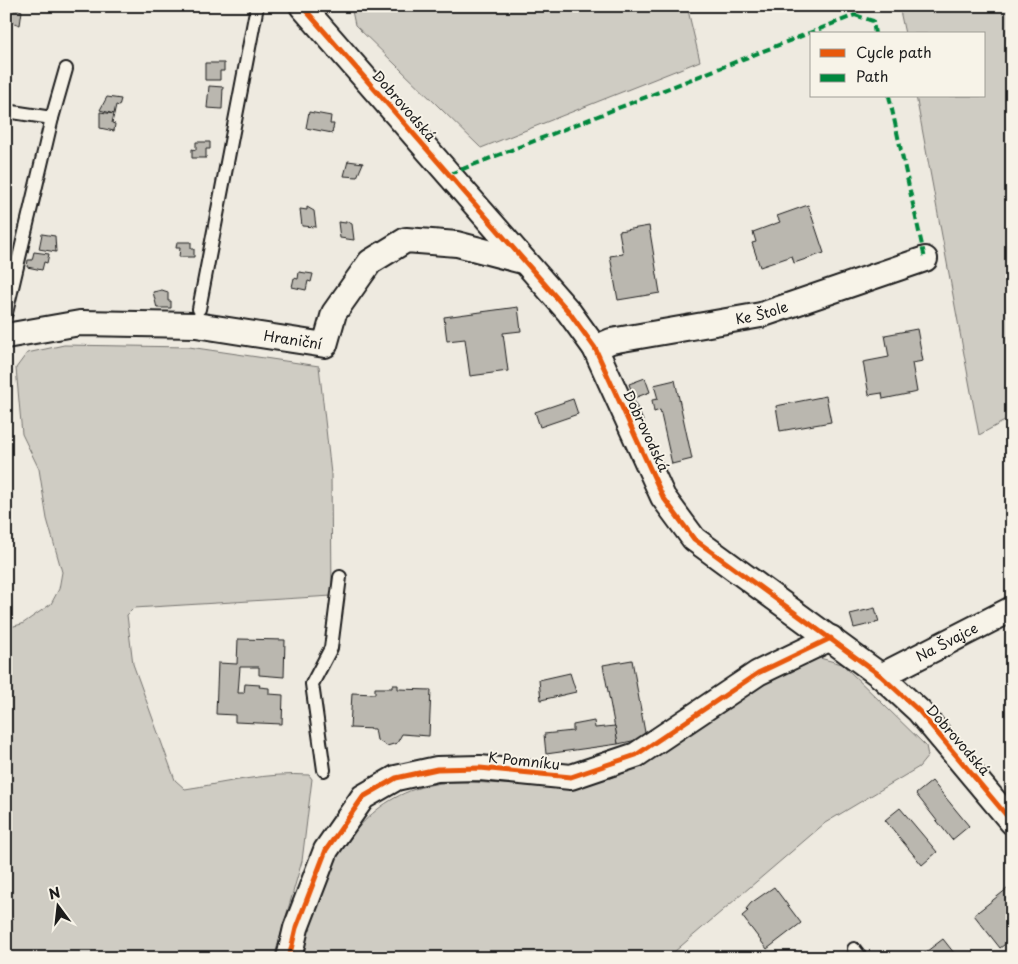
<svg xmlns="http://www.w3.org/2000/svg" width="1018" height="964" font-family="'Playpen Sans',sans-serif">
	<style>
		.green { fill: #cfccc3; stroke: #767470 }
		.building { fill: #bab7af; stroke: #1c1c1c }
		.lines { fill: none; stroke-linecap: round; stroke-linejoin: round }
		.service-casing { stroke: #1c1c1c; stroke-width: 16 }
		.minor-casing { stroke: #1c1c1c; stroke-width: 28 }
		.service { stroke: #f7f3e8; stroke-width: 12 }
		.minor { stroke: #f7f3e8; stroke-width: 24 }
		.quiet { stroke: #00873e; stroke-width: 4; stroke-dasharray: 8 4; stroke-linecap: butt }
		.cycleway-casing { stroke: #f7f3e8; stroke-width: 8 }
		.cycleway { stroke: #e8590c; stroke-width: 5 }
		.labels { text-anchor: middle; stroke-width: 4; stroke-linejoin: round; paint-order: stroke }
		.street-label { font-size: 14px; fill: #1c1c1c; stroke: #f7f3e8 }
	</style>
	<rect width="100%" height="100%" fill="#eeeae0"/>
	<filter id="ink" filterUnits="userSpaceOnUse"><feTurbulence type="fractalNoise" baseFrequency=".02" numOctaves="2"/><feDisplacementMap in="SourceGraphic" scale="10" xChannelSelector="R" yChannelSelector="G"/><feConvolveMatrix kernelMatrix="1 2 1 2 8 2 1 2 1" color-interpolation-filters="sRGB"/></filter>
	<g filter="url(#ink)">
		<g class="green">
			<path d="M 351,6 L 687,6 L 700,61 L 481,148 L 355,25 Z"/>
			<path d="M 899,6 L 1012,6 L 1012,417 L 979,435 L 916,96 L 984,96 L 984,34 L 905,34 Z"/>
			<path d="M 64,345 L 189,347 L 319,366 L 331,474 L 332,596 L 134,608 L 127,615 L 133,664 L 175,780 L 185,789 C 226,783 268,772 309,775 L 312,779 L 302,861 L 274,958 L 6,958 L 6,628 L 22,624 L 51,604 L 59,589 L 62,572 L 47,519 L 39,469 L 22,434 L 16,368 L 27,353 Z"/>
			<path d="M 816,657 L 842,664 L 926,746 L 928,756 L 919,767 L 825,823 L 667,958 L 297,958 C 300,942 302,925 308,910 C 312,900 318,890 323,880 C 356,818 396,779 470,782 C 518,784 565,793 612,777 C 660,760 707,715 751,687 C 771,675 795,667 816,657 Z"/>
		</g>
		<g class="building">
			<path d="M 7,6 L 22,11 L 20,25 L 6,20 Z"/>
			<path d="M 205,63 L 224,63 L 224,71 L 220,71 L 220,80 L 205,80 Z"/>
			<path d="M 209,86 L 223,87 L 222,109 L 207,108 Z"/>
			<path d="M 107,97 L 121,99 L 119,106 L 116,105 L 114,114 L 100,110 Z"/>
			<path d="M 100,112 L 114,114 L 112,123 L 115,124 L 114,131 L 100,128 Z"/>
			<path d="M 309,112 L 331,116 L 330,124 L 334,124 L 332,133 L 306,128 Z"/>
			<path d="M 196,142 L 210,142 L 210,149 L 206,149 L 206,158 L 192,158 L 192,149 L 196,150 Z"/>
			<path d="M 348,161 L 363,163 L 357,177 L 344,176 Z"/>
			<path d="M 808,205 L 824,253 L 794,263 L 792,256 L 760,267 L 752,243 L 756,242 L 753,232 L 780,222 L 777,216 Z"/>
			<path d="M 307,207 L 314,211 L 316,227 L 302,226 L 300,209 L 307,210 Z"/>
			<path d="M 346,221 L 352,224 L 354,240 L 340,238 L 338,222 L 346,223 Z"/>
			<path d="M 649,226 L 660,293 L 618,300 L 610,256 L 623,254 L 619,231 Z"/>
			<path d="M 42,234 L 55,236 L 56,252 L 39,249 Z"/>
			<path d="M 177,242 L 191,242 L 191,249 L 194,249 L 194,257 L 179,257 L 180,248 L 176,248 Z"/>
			<path d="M 34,252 L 49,254 L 47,263 L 44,262 L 42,270 L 27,267 L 28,260 L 32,260 Z"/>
			<path d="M 299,272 L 313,274 L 311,282 L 308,281 L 306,290 L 292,287 L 294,278 L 298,279 Z"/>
			<path d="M 162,290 L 168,292 L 168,301 L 171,301 L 171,308 L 157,308 L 153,292 Z"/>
			<path d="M 518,307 L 521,331 L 503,333 L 508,371 L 470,376 L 465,339 L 447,341 L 444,317 Z"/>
			<path d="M 917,329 L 923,361 L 912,363 L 917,392 L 883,399 L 882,393 L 869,395 L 863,362 L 889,357 L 885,335 Z"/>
			<path d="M 645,378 L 650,392 L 634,398 L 629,384 Z"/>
			<path d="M 675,380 L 692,459 L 672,464 L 660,410 L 654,412 L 652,400 L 658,399 L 654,385 Z"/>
			<path d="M 826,396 L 831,422 L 780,431 L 776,406 Z"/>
			<path d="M 573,399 L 578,414 L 540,427 L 535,412 Z"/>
			<path d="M 875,608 L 879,622 L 854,628 L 850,614 Z"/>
			<path d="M 238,639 L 285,640 L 284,677 L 259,675 L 259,667 L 240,667 L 238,693 L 244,693 L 245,684 L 260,685 L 259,687 L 269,688 L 269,694 L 283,695 L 282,724 L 235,722 L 235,715 L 216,714 L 218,663 L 237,664 Z"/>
			<path d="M 632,660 L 646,738 L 618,744 L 603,665 Z"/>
			<path d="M 570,673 L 576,692 L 541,700 L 539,680 Z"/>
			<path d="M 392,685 L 398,685 L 398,689 L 431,690 L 429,736 L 402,734 L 397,743 L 387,746 L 377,740 L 375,729 L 350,728 L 352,693 L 375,694 L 375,688 L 392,688 Z"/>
			<path d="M 594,721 L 595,728 L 615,726 L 618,744 L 546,754 L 544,734 L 573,731 L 573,725 Z"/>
			<path d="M 932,781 L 969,826 L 952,840 L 916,794 Z"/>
			<path d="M 900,808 L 937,852 L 922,865 L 885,820 Z"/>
			<path d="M 1012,885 L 1012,939 L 1000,948 L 974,915 Z"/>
			<path d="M 774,887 L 801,923 L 767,949 L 742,916 L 748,911 L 746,909 L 751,903 Z"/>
			<path d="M 943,939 L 958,958 L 918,958 Z"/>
		</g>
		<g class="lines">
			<g class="service-casing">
				<g id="service">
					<path d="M 6,111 L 52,118"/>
					<path d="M 199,309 L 257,6"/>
					<path d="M 6,313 L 52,118 L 66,69"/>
					<path d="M 324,770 L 312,684 L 331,648 L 340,577"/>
					<path d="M 854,949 L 861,958"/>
				</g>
			</g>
			<g class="minor-casing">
				<g id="minor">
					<path d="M 302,6 L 569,312 L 595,348 L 663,497 L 694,539 L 881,676 L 919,711 L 1012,822"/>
					<path id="s1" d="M 6,336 L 80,323 L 196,325 L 325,345 L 334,313 L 370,262 L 406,240 L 457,244 L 522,261"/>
					<path id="s2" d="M 595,348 L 611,341 L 761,315 L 925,259"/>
					<path id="s3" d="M 881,676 L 1012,609"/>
					<path d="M 289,958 L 296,928 L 326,850 L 363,797 L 396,778 L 437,769 L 480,768 L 571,777 L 636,755 L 758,673 L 831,638"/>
				</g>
			</g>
			<use href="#service" class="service"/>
			<use href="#minor" class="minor"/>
			<g class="quiet">
				<path d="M 855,15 L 873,21 L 875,34"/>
				<path d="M 889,96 L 925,259"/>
				<path d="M 450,174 L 855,15 L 854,6"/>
			</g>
			<g class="cycleway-casing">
				<g id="cycleway">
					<path d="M 302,6 L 569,312 L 595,348 L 663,497 L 694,539 L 881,676 L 919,711 L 1012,822"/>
					<path d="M 289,958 L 296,928 L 326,850 L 363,797 L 396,778 L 437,769 L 480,768 L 571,777 L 636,755 L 758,673 L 831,638"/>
				</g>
			</g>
			<use href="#cycleway" class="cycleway"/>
		</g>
	</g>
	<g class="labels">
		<g class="street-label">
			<text transform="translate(404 106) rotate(49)" y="5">Dobrovodská</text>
			<text dy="5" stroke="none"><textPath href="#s2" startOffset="171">Ke Štole</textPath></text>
			<text dy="5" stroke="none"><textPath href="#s1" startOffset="289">Hraniční</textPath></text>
			<text transform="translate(646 431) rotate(65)" y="5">Dobrovodská</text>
			<text dy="5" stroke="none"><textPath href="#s3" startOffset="74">Na Švajce</textPath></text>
			<text transform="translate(958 740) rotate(49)" y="5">Dobrovodská</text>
			<text transform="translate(524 761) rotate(6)" y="5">K Pomníku</text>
		</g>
	</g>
	<rect width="1018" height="964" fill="none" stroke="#f7f3e8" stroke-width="25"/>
	<rect x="12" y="12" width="993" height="939" fill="none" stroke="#1c1c1c" stroke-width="2" filter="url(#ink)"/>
	<rect x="810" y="32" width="175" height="65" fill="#f7f3e8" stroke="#9f9d96"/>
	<rect x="820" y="49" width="25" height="8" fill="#e8590c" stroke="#9f9d96"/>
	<text x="856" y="58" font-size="15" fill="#1c1c1c">Cycle path</text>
	<rect x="820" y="74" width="25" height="8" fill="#00873e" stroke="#9f9d96"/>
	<text x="856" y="82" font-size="15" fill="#1c1c1c">Path</text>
	<g transform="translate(58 906) rotate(345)" stroke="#f7f3e8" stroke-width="4" paint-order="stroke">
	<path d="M0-4L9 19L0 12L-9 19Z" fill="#1c1c1c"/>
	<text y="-8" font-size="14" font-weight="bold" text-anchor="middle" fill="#1c1c1c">N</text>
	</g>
</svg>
